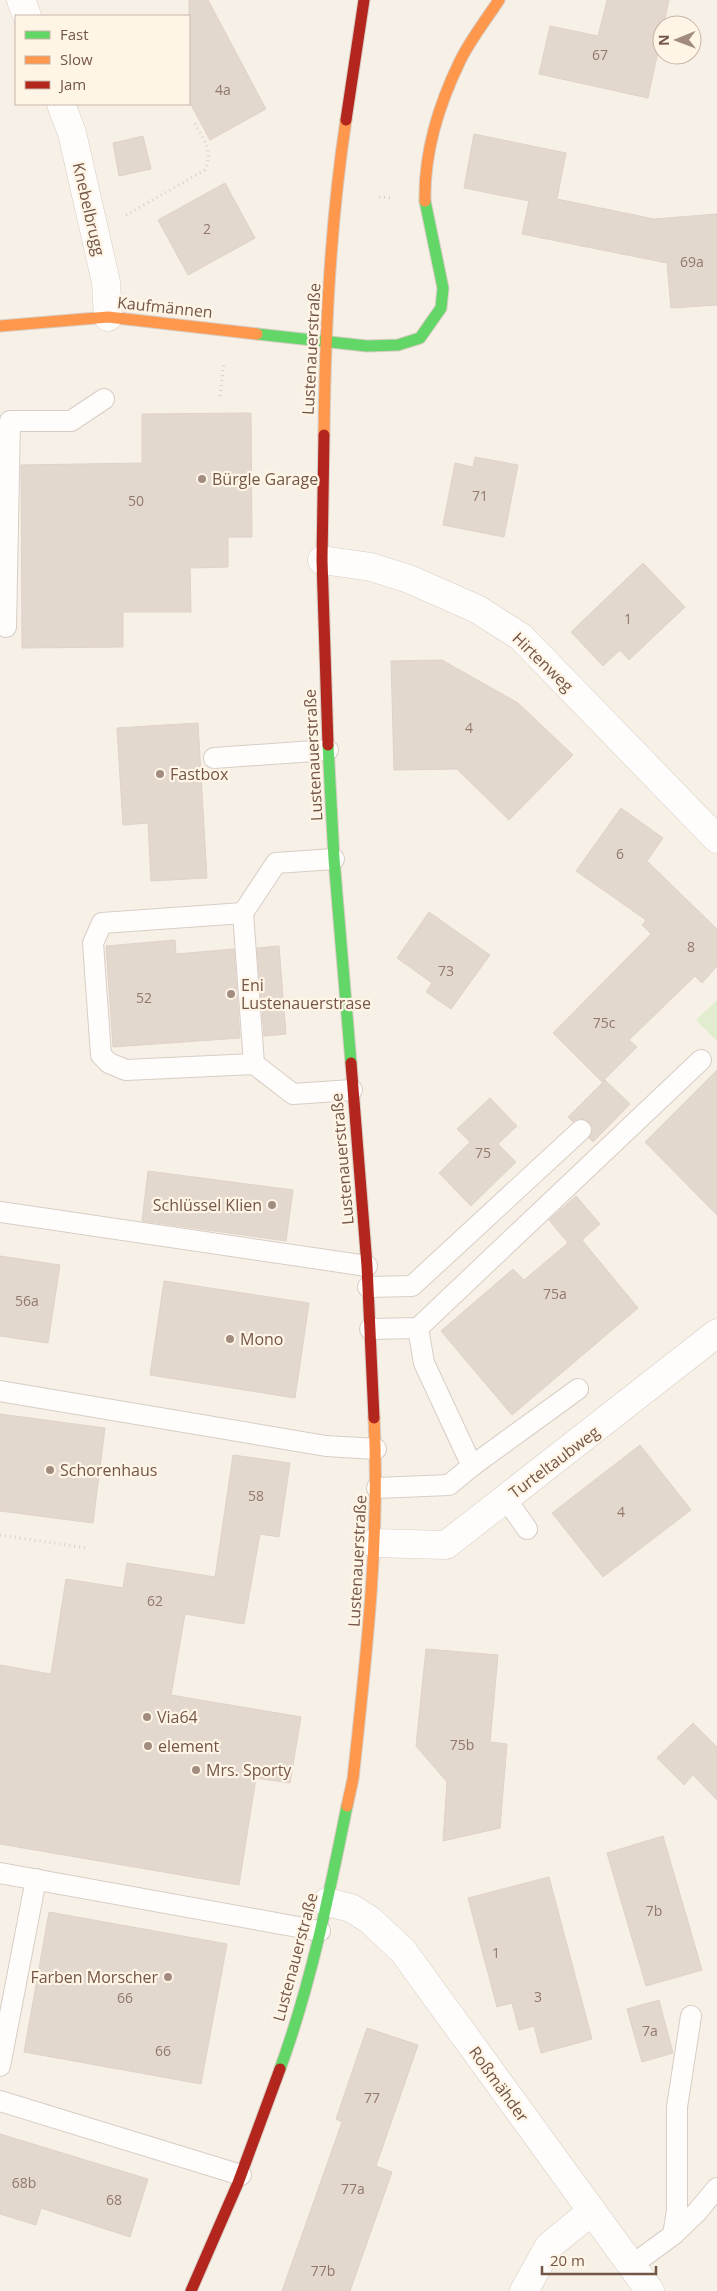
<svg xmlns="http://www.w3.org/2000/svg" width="717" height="2291" font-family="'Open Sans',sans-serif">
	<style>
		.green { fill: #e2edd0 }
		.building { fill: #e3d8ce; stroke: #dfd2c9 }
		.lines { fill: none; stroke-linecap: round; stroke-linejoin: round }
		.lane-casing { stroke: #d8cdc5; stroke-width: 22 }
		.street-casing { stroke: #d8cdc5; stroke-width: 29 }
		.fast-casing { stroke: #d7ccc3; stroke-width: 13 }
		.slow-casing { stroke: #d7ccc3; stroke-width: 13 }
		.jam-casing { stroke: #d7ccc3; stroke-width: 13 }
		.path { stroke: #d9d0cb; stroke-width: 3; stroke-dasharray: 1 4; stroke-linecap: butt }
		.lane { stroke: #fefdfb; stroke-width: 20 }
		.street { stroke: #fefdfb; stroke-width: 28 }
		.fast { stroke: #63d668; stroke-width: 11 }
		.slow { stroke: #ff974d; stroke-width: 11 }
		.jam { stroke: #b3261e; stroke-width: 11 }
		.poi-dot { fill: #a28c7f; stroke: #fff5e7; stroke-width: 2 }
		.labels { text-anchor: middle; stroke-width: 4.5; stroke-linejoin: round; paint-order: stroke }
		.number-label { font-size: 14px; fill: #92786b }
		.street-label { font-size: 16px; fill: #745647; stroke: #fff5e7 }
		.poi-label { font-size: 16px; fill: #745647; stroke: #fff5e7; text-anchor: start }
	</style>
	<rect width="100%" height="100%" fill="#f7f0e6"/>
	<path class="green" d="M 717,1000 L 717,1041 L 696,1020 Z"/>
	<g class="building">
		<path d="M 189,0 L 208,0 L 266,109 L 210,140 L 189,101 Z"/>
		<path d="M 607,0 L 669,0 L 648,98 L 539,74 L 550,26 L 598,36 Z"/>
		<path d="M 474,134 L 566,153 L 557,199 L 654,219 L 717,214 L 717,305 L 671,308 L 667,263 L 522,234 L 529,201 L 464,188 Z"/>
		<path d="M 143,136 L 151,169 L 119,176 L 113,143 Z"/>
		<path d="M 225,183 L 255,238 L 188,275 L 158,220 Z"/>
		<path d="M 251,413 L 252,537 L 228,537 L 228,567 L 190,568 L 191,612 L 123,612 L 123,647 L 22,648 L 21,465 L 142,463 L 142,414 Z"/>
		<path d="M 475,457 L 518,465 L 504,537 L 443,525 L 455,463 L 473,467 Z"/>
		<path d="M 643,563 L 685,607 L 629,660 L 620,650 L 603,666 L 571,632 Z"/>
		<path d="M 442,660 L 518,703 L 573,755 L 509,820 L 457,769 L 394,770 L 391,661 Z"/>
		<path d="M 198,723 L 207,878 L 151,881 L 148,823 L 123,825 L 117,728 Z"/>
		<path d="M 621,808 L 663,838 L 647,861 L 717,929 L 717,966 L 702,983 L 695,976 L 629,1040 L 637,1047 L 602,1082 L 553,1033 L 651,934 L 642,925 L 646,920 L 576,871 Z"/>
		<path d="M 429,912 L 490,955 L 451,1009 L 426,992 L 432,983 L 397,958 Z"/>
		<path d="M 175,940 L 176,954 L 234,949 L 240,1038 L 113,1047 L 106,946 Z"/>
		<path d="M 279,946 L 286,1034 L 264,1036 L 257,948 Z"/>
		<path d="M 717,1070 L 717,1215 L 645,1142 Z"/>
		<path d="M 605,1080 L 630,1104 L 593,1142 L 589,1138 L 593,1128 L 589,1122 L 579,1118 L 573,1122 L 568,1117 Z"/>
		<path d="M 490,1098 L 517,1126 L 498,1144 L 516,1162 L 471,1206 L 439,1173 L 470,1142 L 457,1129 Z"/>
		<path d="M 148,1171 L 293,1190 L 286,1241 L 142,1221 Z"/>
		<path d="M 576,1196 L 600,1224 L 582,1240 L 638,1308 L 512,1415 L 441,1331 L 513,1269 L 524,1280 L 568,1243 L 549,1220 Z"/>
		<path d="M 0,1256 L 60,1265 L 48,1343 L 0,1336 Z"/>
		<path d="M 164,1281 L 309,1303 L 295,1398 L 150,1375 Z"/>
		<path d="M 0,1414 L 105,1428 L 93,1523 L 0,1511 Z"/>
		<path d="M 640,1445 L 691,1510 L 603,1577 L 552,1513 Z"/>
		<path d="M 233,1455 L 290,1463 L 279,1537 L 260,1534 L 244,1624 L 185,1614 L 171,1695 L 301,1717 L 290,1783 L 256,1778 L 239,1885 L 0,1844 L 0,1665 L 51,1674 L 66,1579 L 123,1588 L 127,1563 L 215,1577 Z"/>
		<path d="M 426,1649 L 498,1655 L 490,1742 L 507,1744 L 500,1828 L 443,1841 L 447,1782 L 416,1746 Z"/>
		<path d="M 693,1723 L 717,1747 L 717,1800 L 693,1775 L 684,1785 L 657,1758 Z"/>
		<path d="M 663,1836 L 702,1970 L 646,1986 L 607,1853 Z"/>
		<path d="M 549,1877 L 592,2039 L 541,2053 L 534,2026 L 519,2030 L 512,2003 L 497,2007 L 468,1898 Z"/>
		<path d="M 49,1912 L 227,1944 L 201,2084 L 24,2052 Z"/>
		<path d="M 659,2000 L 673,2053 L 642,2062 L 627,2009 Z"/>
		<path d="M 367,2028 L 418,2045 L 376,2166 L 392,2172 L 350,2291 L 282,2291 L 342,2122 L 336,2119 Z"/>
		<path d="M 0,2134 L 148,2179 L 130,2237 L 41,2208 L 36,2225 L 0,2214 Z"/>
	</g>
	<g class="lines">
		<g class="lane-casing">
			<g id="lane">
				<path d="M 6,627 L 10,421 L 71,421 L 104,399"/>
				<path d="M 214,758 L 328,750"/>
				<path d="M 334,859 L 276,863 L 243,913 L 254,1064 L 293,1094 L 352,1090"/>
				<path d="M 243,913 L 102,923 L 93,943 L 101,1055 L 109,1063 L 126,1070 L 254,1064"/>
				<path d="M 0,1212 L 367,1266"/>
				<path d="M 368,1287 L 412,1286 L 581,1130"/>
				<path d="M 418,1328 L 424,1363 L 472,1466"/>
				<path d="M 370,1329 L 418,1328 L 701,1060"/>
				<path d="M 0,1391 L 326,1446 L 376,1449"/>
				<path d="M 377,1488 L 449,1485 L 472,1466 L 578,1389"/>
				<path d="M 506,1499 L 527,1529"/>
				<path d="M 0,1873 L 320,1931"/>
				<path d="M 0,2066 L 36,1879"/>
				<path d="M 0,2101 L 241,2175"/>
				<path d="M 673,2235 L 697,2212 L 717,2188"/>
				<path d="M 632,2265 L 673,2235 L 677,2211 L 677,2107 L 691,2016"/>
			</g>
		</g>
		<g class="street-casing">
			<g id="street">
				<path d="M 21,0 L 27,16"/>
				<path d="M 61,104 L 72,133 L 106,282 L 108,317"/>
				<path d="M 322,560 L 371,567 L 409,579 L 477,609 L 521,637 L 717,839"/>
				<path d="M 374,1543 L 446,1545 L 717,1333"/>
				<path d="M 327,1902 L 351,1908 L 370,1920 L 403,1951 L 650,2291"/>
				<path d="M 524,2291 L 549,2246 L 592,2211"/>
			</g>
		</g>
		<g class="fast-casing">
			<g id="fast">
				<path d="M 257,334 L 367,346 L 398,345 L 420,338 L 441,308 L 443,288 L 425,201"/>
				<path d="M 328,745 L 334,859 L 351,1063"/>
				<path d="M 280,2069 C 311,1984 329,1895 347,1806"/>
			</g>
		</g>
		<g class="slow-casing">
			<g id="slow">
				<path d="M 425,201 C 424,153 439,104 460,61 C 470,40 486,20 499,0"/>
				<path d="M 0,326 L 108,317 L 257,334"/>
				<path d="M 324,435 C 325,330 330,224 346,120"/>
				<path d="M 347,1806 L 353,1779 C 366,1659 380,1539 374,1418"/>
			</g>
		</g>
		<g class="jam-casing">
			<g id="jam">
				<path d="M 346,120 L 364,0"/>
				<path d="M 324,435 L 322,560 L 328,745"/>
				<path d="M 351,1063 L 367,1266 L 374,1418"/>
				<path d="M 191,2291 L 238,2183 L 280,2069"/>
			</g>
		</g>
		<g class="path">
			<path d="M 379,197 L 391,198"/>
			<path d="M 126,215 L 205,170 C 214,151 203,139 194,122"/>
			<path d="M 220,396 L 224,362"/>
			<path d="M 0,1535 L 87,1548"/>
		</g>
		<use href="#lane" class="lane"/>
		<use href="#street" class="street"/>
		<use href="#fast" class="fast"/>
		<use href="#slow" class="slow"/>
		<use href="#jam" class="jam"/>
	</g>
	<g class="poi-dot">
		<circle cx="202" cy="479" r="5"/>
		<circle cx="160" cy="774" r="5"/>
		<circle cx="231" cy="994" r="5"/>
		<circle cx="272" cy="1205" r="5"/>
		<circle cx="230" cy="1339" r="5"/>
		<circle cx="50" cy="1470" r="5"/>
		<circle cx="147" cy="1717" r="5"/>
		<circle cx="148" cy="1746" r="5"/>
		<circle cx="196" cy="1770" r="5"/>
		<circle cx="168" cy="1977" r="5"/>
	</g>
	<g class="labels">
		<g class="number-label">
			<text x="600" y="60">67</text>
			<text x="223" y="95">4a</text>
			<text x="207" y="234">2</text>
			<text x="692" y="267">69a</text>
			<text x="480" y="501">71</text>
			<text x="136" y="506">50</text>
			<text x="628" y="624">1</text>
			<text x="469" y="733">4</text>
			<text x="620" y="859">6</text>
			<text x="691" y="952">8</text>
			<text x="446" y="976">73</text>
			<text x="144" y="1003">52</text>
			<text x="604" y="1028">75c</text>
			<text x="483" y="1158">75</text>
			<text x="555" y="1299">75a</text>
			<text x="27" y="1306">56a</text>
			<text x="256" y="1501">58</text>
			<text x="621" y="1517">4</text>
			<text x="155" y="1606">62</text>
			<text x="462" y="1750">75b</text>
			<text x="654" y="1916">7b</text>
			<text x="496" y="1958">1</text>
			<text x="538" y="2002">3</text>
			<text x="125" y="2003">66</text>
			<text x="650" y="2036">7a</text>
			<text x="163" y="2056">66</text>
			<text x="372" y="2103">77</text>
			<text x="24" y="2188">68b</text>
			<text x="353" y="2194">77a</text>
			<text x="114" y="2205">68</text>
			<text x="323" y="2276">77b</text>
		</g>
		<g class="street-label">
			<text transform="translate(89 209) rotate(77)" y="6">Knebelbrugg</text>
			<text transform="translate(165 307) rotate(6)" y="6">Kaufmännen</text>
			<text transform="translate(311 349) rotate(-87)" y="6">Lustenauerstraße</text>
			<text transform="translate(543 662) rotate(44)" y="6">Hirtenweg</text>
			<text transform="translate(313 755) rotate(-93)" y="6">Lustenauerstraße</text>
			<text transform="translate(342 1159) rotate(-95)" y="6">Lustenauerstraße</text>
			<text transform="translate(554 1462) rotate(-37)" y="6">Turteltaubweg</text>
			<text transform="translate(357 1561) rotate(-87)" y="6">Lustenauerstraße</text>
			<text transform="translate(295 1957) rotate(-75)" y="6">Lustenauerstraße</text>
			<text transform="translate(499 2084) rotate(54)" y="6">Roßmähder</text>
		</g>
		<g class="poi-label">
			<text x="212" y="485">Bürgle Garage</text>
			<text x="170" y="780">Fastbox</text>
			<text x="241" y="991">Eni<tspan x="241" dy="18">Lustenauerstrase</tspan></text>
			<text x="262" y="1211" text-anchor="end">Schlüssel Klien</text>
			<text x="240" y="1345">Mono</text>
			<text x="60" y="1476">Schorenhaus</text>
			<text x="157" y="1723">Via64</text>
			<text x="158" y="1752">element</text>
			<text x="206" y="1776">Mrs. Sporty</text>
			<text x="158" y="1983" text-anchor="end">Farben Morscher</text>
		</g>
	</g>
	<rect x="15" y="15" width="175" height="90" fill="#fff5e7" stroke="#c7b5a7"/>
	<rect x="25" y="31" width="25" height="8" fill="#63d668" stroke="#c7b5a7"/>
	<text x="60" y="40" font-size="15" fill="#745647">Fast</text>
	<rect x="25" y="56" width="25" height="8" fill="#ff974d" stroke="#c7b5a7"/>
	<text x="60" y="65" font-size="15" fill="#745647">Slow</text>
	<rect x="25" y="81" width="25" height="8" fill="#b3261e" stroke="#c7b5a7"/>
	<text x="60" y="90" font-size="15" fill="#745647">Jam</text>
	<g transform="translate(677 40) rotate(269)"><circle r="24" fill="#fff5e7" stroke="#c7b5a7"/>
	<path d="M0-4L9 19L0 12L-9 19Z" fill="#a28c7f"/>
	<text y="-8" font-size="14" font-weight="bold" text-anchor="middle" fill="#745647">N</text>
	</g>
	<path d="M542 2266v8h114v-8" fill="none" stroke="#745647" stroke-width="2.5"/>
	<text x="550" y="2266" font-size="15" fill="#745647" stroke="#fff5e7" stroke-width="4" paint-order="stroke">20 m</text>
</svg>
